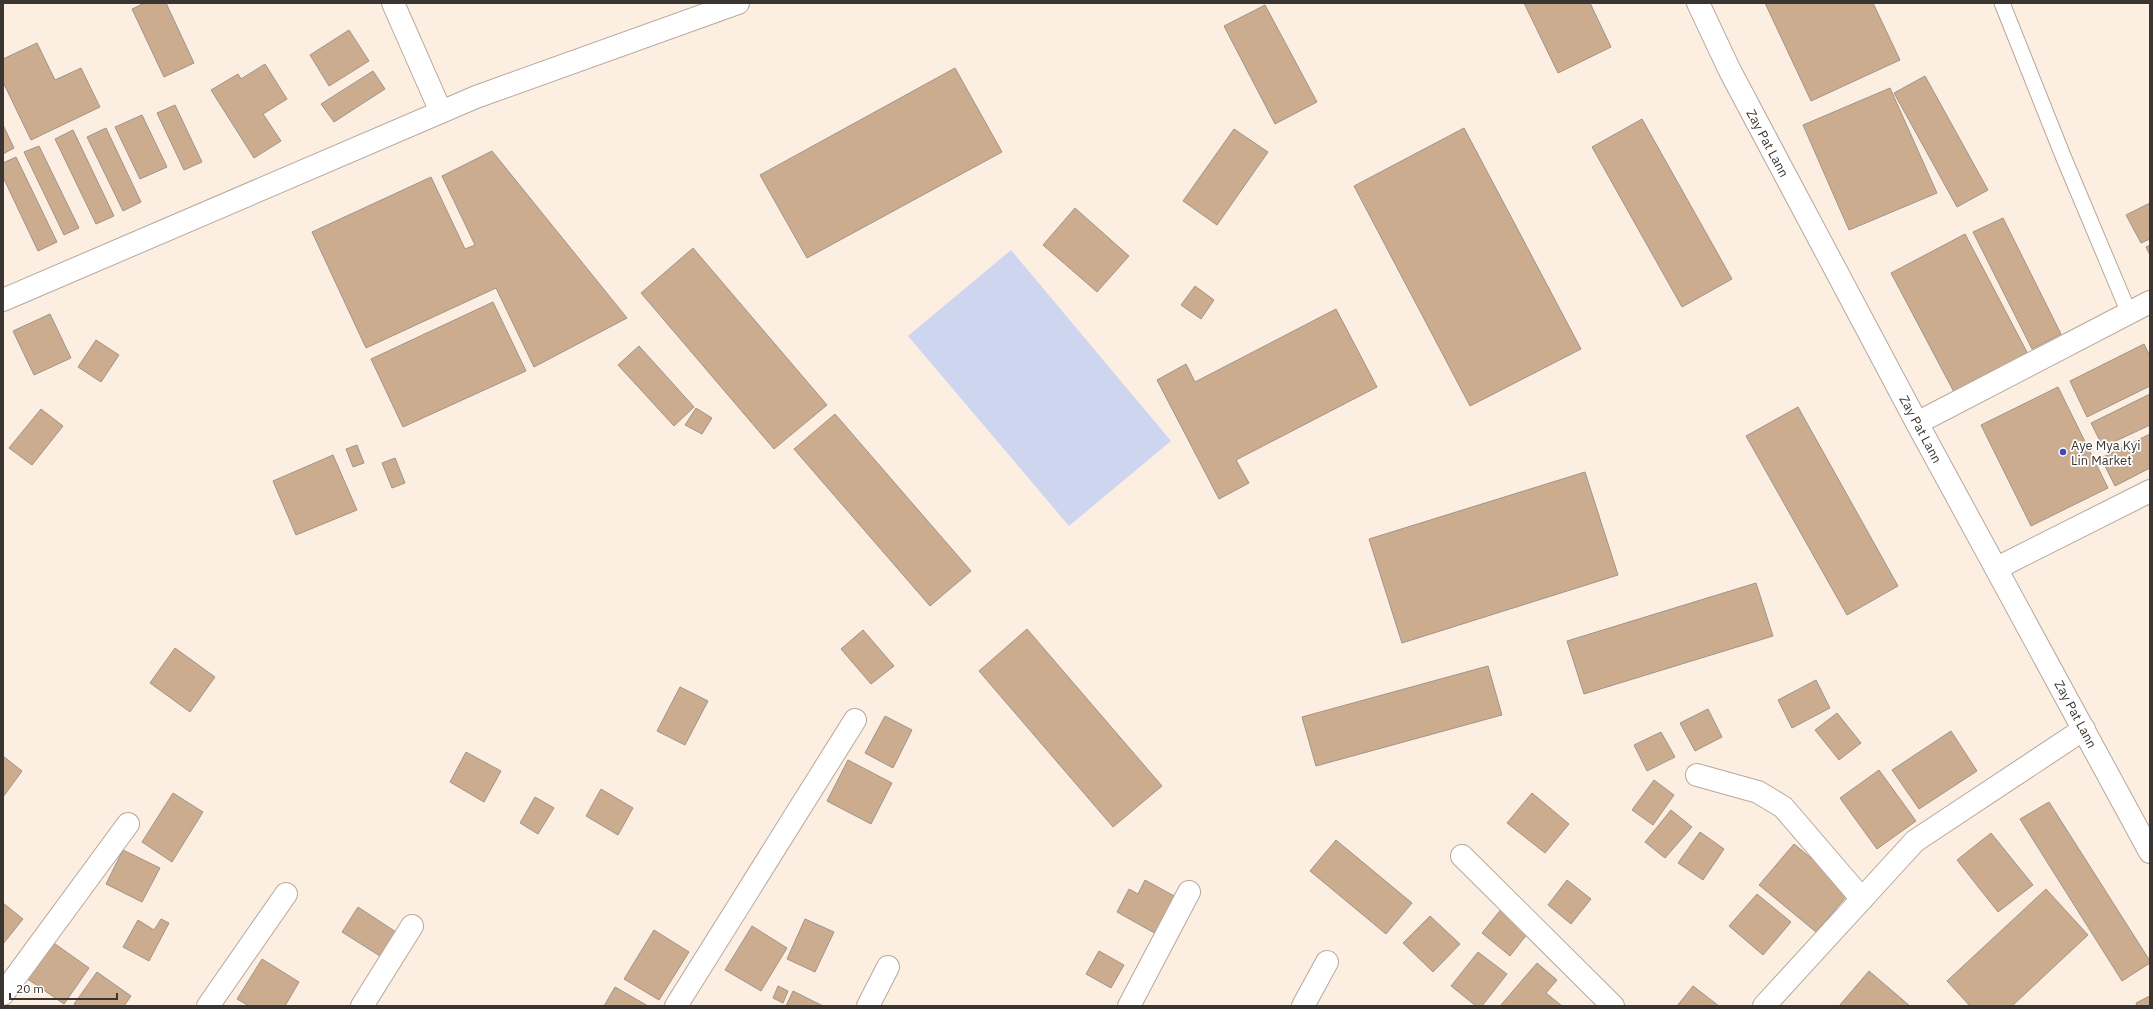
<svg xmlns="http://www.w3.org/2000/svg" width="2153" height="1009" font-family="'IBM Plex Sans',sans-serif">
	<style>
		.green { fill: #ced5ef }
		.building { fill: #ccac8f; stroke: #a19489 }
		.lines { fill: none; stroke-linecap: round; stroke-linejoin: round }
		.service-casing { stroke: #b6a89c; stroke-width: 17 }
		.minor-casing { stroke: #b6a89c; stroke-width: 24 }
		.service { stroke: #fff; stroke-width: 15 }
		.minor { stroke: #fff; stroke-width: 22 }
		.poi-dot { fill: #3f49bd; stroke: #fff; stroke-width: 1.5 }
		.labels { text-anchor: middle; stroke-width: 3.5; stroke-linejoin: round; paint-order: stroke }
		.street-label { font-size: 13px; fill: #3a3530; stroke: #fff }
		.poi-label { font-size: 13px; fill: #3a3530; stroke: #fff; text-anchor: start }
	</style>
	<rect width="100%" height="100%" fill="#fdeee2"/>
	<path class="green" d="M 1011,250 L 1171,441 L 1069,526 L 908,336 Z"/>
	<g class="building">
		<path d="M 145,3 L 166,3 L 194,63 L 164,77 L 132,9 Z"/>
		<path d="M 1524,3 L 1590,3 L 1611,47 L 1558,73 Z"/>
		<path d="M 1765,3 L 1873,3 L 1900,60 L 1811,101 Z"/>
		<path d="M 1265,5 L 1317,102 L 1275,124 L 1224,26 Z"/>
		<path d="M 349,30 L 369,61 L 329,86 L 310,55 Z"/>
		<path d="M 37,43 L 55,80 L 81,68 L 100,107 L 31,140 L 3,82 L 3,59 Z"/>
		<path d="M 265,64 L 287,99 L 263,114 L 281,141 L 254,158 L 211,90 L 238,74 L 241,79 Z"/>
		<path d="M 955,68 L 1002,152 L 807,258 L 760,175 Z"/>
		<path d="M 373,71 L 385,89 L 334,122 L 321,104 Z"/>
		<path d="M 1925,76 L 1988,190 L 1957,207 L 1894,93 Z"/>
		<path d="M 1890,88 L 1937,193 L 1849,230 L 1803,125 Z"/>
		<path d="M 175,105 L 202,162 L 184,170 L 157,113 Z"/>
		<path d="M 142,115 L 167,167 L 140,179 L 115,127 Z"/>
		<path d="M 1642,119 L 1732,279 L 1682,307 L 1592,147 Z"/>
		<path d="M 3,125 L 14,148 L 3,154 Z"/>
		<path d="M 106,128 L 141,202 L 123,211 L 87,137 Z"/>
		<path d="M 1464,128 L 1581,349 L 1470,406 L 1354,186 Z"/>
		<path d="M 1234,129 L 1268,152 L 1217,225 L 1183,201 Z"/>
		<path d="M 73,130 L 114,216 L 96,224 L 55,139 Z"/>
		<path d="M 39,146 L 79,228 L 64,235 L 24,152 Z"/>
		<path d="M 492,151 L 627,318 L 534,367 L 496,288 L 366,348 L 312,232 L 431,177 L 465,249 L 475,245 L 442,176 Z"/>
		<path d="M 16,157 L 57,242 L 38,251 L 3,177 L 3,163 Z"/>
		<path d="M 2150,203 L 2150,239 L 2141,243 L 2126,215 Z"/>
		<path d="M 1075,208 L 1129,256 L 1097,292 L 1043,245 Z"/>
		<path d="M 2003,218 L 2061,334 L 2032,349 L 1973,232 Z"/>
		<path d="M 1965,234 L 2028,354 L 1954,392 L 1891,273 Z"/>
		<path d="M 2150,245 L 2150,255 L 2146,247 Z"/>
		<path d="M 693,248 L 827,405 L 774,449 L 641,293 Z"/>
		<path d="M 1195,286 L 1214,300 L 1201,319 L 1181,305 Z"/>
		<path d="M 493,302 L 526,371 L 403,427 L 371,359 Z"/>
		<path d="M 1336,309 L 1377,387 L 1236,460 L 1249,483 L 1219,499 L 1157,380 L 1186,364 L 1195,382 Z"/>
		<path d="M 50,314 L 71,358 L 34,375 L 13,331 Z"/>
		<path d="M 96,340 L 119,355 L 101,382 L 78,367 Z"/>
		<path d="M 2144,344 L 2150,356 L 2150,386 L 2087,417 L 2070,381 Z"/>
		<path d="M 639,346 L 694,407 L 674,426 L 618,365 Z"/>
		<path d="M 2058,387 L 2108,488 L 2031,526 L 1981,425 Z"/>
		<path d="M 2150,394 L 2150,425 L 2103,447 L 2091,423 Z"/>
		<path d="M 1798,407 L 1898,586 L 1847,615 L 1746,436 Z"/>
		<path d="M 696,408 L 712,418 L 702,434 L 685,425 Z"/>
		<path d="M 41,409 L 63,426 L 32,465 L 9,448 Z"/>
		<path d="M 835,414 L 971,571 L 930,606 L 794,449 Z"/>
		<path d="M 2150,434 L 2150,468 L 2115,486 L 2101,458 Z"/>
		<path d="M 357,445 L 364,463 L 353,467 L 346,449 Z"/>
		<path d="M 333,455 L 357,510 L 296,535 L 273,481 Z"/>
		<path d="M 395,458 L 405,483 L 392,488 L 382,463 Z"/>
		<path d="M 1585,472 L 1618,575 L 1402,643 L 1369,539 Z"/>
		<path d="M 1756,583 L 1773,636 L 1584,694 L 1567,641 Z"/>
		<path d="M 1027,629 L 1162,786 L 1113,827 L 979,671 Z"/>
		<path d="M 863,630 L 894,666 L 871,684 L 841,649 Z"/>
		<path d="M 175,648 L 215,677 L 190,712 L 150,683 Z"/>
		<path d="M 1488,666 L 1502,715 L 1316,766 L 1302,717 Z"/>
		<path d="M 1816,680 L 1830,708 L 1792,728 L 1778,700 Z"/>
		<path d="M 680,687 L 708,701 L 685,745 L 657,731 Z"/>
		<path d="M 1708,709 L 1722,737 L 1695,751 L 1680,723 Z"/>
		<path d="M 1837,713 L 1861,743 L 1839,760 L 1815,730 Z"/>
		<path d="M 885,716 L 912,730 L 893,768 L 865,753 Z"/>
		<path d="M 1951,731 L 1977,771 L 1919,809 L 1892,770 Z"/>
		<path d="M 1661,732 L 1675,757 L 1647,771 L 1634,745 Z"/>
		<path d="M 466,752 L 501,771 L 484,802 L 450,782 Z"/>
		<path d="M 3,756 L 22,771 L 3,797 Z"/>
		<path d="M 848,760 L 892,783 L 871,824 L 827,801 Z"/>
		<path d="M 1879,770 L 1916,821 L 1877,849 L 1840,798 Z"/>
		<path d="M 1654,780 L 1674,795 L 1653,825 L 1632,810 Z"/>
		<path d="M 601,789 L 633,808 L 618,835 L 586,816 Z"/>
		<path d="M 173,793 L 203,812 L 172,862 L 142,842 Z"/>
		<path d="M 1532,793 L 1569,824 L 1545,853 L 1507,823 Z"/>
		<path d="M 535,797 L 554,808 L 538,834 L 520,823 Z"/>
		<path d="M 2049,802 L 2150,961 L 2150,963 L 2122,981 L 2020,819 Z"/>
		<path d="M 1671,810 L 1692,827 L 1665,858 L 1645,842 Z"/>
		<path d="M 1700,832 L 1724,849 L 1703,880 L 1678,863 Z"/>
		<path d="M 1991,833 L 2033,885 L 1998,912 L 1957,860 Z"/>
		<path d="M 1336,840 L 1412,903 L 1386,934 L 1310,871 Z"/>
		<path d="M 1794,844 L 1851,891 L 1816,932 L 1759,885 Z"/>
		<path d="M 123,850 L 160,868 L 142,902 L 106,884 Z"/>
		<path d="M 1145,880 L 1178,898 L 1158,935 L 1117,912 L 1129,889 L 1138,894 Z"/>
		<path d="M 1567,880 L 1591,899 L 1571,924 L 1548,905 Z"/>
		<path d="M 2046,889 L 2088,935 L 2012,1006 L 1970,1006 L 1947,981 Z"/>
		<path d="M 1757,894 L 1791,922 L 1763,955 L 1729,926 Z"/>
		<path d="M 3,903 L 23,919 L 3,944 Z"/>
		<path d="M 358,907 L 399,934 L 383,958 L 342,932 Z"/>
		<path d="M 1503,907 L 1531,929 L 1510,956 L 1482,933 Z"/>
		<path d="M 1430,916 L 1460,944 L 1433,972 L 1403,943 Z"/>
		<path d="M 161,919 L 169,923 L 149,961 L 123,947 L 138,920 L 154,930 Z"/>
		<path d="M 805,919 L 834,932 L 815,972 L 787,959 Z"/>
		<path d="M 752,926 L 787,948 L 761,991 L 725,970 Z"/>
		<path d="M 654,930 L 689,952 L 659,1000 L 624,979 Z"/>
		<path d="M 51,941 L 89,968 L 64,1004 L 26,978 Z"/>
		<path d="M 1099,951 L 1124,965 L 1111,988 L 1086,974 Z"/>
		<path d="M 1478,952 L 1507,974 L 1482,1006 L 1476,1006 L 1451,986 Z"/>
		<path d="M 262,959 L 299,982 L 285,1006 L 249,1006 L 237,999 Z"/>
		<path d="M 1537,963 L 1557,980 L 1546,993 L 1562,1006 L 1500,1006 Z"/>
		<path d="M 1869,971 L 1910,1006 L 1839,1006 Z"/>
		<path d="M 97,972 L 131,996 L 124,1006 L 77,1006 L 74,1004 Z"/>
		<path d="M 778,986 L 788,991 L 783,1003 L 773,998 Z"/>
		<path d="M 1693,986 L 1719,1006 L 1677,1006 Z"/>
		<path d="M 615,987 L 648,1006 L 604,1006 Z"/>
		<path d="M 793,991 L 823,1006 L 786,1006 Z"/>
		<path d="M 2150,996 L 2150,1006 L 2137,1006 L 2136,1003 Z"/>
	</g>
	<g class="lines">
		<g class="service-casing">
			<path id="service" d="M 2002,3 L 2063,156 L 2129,313"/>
		</g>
		<g class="minor-casing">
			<g id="minor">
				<path d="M 393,3 L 441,112"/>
				<path d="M 1698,3 L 1730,71 L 1917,423 L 2150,852"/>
				<path d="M 3,300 L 476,97 L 738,3"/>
				<path d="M 1917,423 L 2150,302"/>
				<path d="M 1997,568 L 2150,491"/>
				<path d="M 1697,775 L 1758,792 L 1783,807 L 1862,899"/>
				<path d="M 1462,856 L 1613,1006"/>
				<path d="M 3,994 L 128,824"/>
				<path d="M 208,1006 L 286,894"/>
				<path d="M 362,1006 L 412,926"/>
				<path d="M 676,1006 L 855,720"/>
				<path d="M 868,1006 L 888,967"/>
				<path d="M 1129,1006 L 1189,892"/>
				<path d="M 1303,1006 L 1327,962"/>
				<path d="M 1764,1006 L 1915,841 L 2084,729"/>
			</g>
		</g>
		<use href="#service" class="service"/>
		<use href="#minor" class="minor"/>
	</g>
	<circle class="poi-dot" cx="2063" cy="452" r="4"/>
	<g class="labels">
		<g class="street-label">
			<text transform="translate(1768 143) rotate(62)" y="5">Zay Pat Lann</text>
			<text transform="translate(1921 429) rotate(62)" y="5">Zay Pat Lann</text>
			<text transform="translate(2076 714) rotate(62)" y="5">Zay Pat Lann</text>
		</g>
		<g class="poi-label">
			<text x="2071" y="450">Aye Mya Kyi<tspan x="2071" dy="15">Lin Market</tspan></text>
		</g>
	</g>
	<rect width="2153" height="1009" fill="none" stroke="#3a3530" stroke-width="8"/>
	<path d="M10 993v6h107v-6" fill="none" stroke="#3a3530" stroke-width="2"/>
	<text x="16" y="993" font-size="12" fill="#3a3530" stroke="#ffffff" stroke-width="3" paint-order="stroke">20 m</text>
</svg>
